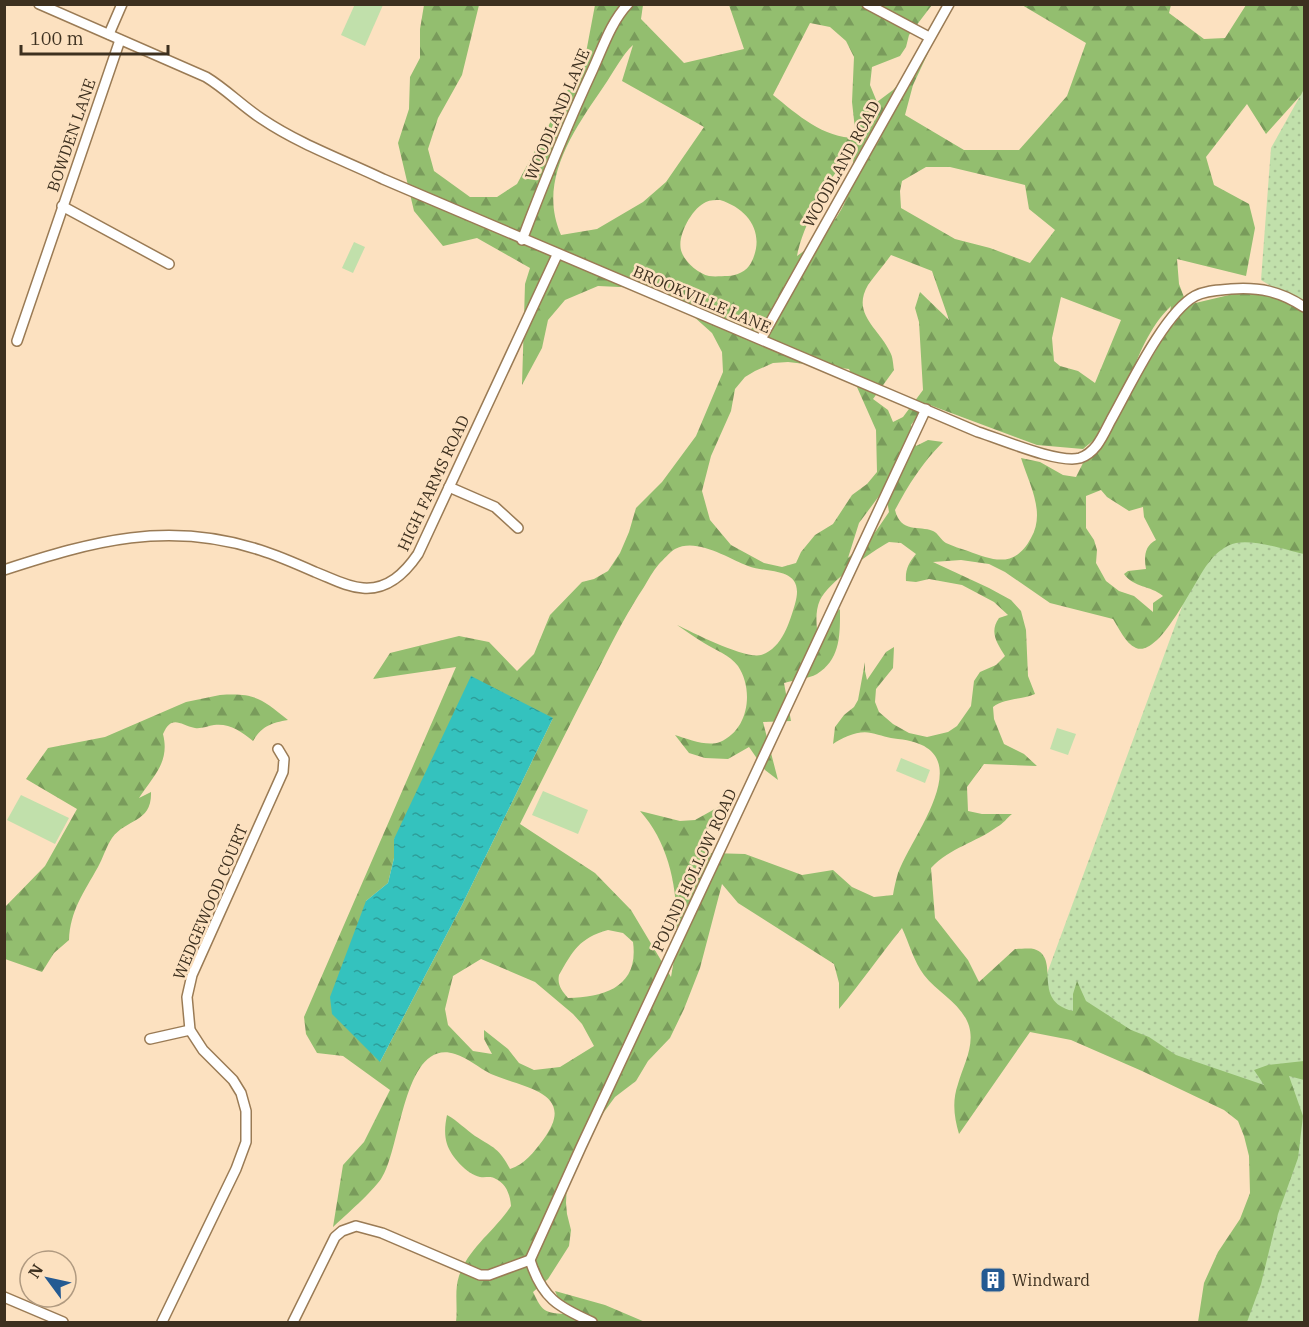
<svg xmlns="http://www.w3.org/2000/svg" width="1309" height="1327" font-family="'IBM Plex Serif',serif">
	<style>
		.grass { fill: url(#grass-dots) }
		.forest { fill: url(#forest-firs); fill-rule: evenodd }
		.pitch { fill: #c1e0ab }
		.water { fill: url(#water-ripples) }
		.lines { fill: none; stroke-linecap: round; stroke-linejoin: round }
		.minor-casing { stroke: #9a7b55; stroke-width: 12 }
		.minor { stroke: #fff; stroke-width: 9 }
		.labels { text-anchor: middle; stroke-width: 5; stroke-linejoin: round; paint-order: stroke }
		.street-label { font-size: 16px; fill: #3d301f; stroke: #fce1c0 }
		.poi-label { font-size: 16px; fill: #3d301f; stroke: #fce1c0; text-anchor: start }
	</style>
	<defs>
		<pattern id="grass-dots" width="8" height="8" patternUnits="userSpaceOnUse" patternTransform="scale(1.5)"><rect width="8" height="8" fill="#c1e0ab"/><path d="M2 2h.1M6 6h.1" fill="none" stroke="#a7c093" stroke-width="1.8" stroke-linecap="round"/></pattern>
		<pattern id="forest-firs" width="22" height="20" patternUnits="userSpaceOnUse" patternTransform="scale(1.5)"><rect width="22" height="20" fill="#93be6f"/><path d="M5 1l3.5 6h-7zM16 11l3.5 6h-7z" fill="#799b5b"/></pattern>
		<pattern id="water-ripples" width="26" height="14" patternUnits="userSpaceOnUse" patternTransform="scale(1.5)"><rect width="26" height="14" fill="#34c2be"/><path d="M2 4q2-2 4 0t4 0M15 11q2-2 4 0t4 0" fill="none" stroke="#2d9e9a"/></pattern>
	</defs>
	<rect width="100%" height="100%" fill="#fce1c0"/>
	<g class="grass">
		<path d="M 1304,89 L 1304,306 L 1261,280 L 1271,148 Z"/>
		<path d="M 1215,517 L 1304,551 L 1304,1322 L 1221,1322 L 1285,1113 L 1031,1017 Z"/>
	</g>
	<g class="forest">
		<path d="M 424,5 L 479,5 L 462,75 L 438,118 L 428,149 L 434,171 L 470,197 L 497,197 L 517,184 L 585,58 L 595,5 L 643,5 L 641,19 L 684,63 L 744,49 L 729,5 L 932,5 L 909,35 L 906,47 L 900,56 L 872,67 L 870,85 L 877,102 L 893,90 L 928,53 L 913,85 L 905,115 L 964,150 L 1019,150 L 1067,96 L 1086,43 L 1022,5 L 1171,5 L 1169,13 L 1204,39 L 1225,38 L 1246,5 L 1304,5 L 1304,89 L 1301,95 L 1266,134 L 1247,104 L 1206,157 L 1214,185 L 1249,204 L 1255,228 L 1246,276 L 1177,259 L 1179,284 L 1187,305 L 1246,291 L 1262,293 L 1304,310 L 1304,554 C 1286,550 1254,539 1236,543 C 1226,545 1216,553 1210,561 C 1195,578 1161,658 1136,648 C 1125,643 1119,628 1113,619 L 1050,603 L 1005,572 L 989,564 L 961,560 L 933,562 L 989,588 L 1011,600 L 1021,611 L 1026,630 L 1028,676 L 1035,694 C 1021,700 1005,698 993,707 L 994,719 L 1004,744 L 1024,754 L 1037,766 L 984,764 L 967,787 L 968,811 L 982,814 L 1012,814 C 1007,818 1003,824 997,827 C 975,843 951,847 931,868 L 935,918 L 968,960 L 979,982 L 1015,949 C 1020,949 1029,948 1034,949 C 1062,958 1030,1001 1073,1011 L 1073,994 L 1077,981 L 1086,1001 L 1131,1030 L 1149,1037 L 1176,1055 L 1264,1085 L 1254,1070 L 1268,1065 L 1304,1061 L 1304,1080 L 1289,1076 L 1303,1116 L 1298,1158 L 1278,1214 L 1261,1284 L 1247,1322 L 1198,1322 L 1204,1283 L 1218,1252 L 1240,1219 L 1250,1193 L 1249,1156 L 1244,1136 L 1238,1121 L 1224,1110 L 1142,1071 L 1071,1040 L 1030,1032 L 959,1134 C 954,1117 952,1101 958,1084 C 963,1066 975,1046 969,1026 C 962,1004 938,993 924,975 C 914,962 909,943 902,928 C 880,955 861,983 839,1009 L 839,983 L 834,964 L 738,903 L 722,884 L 700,968 L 684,1009 L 670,1038 L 648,1061 L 636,1081 L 615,1097 L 568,1161 L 566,1203 L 567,1214 L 571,1230 L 569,1246 L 548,1279 L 533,1292 C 542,1311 544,1313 565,1314 L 555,1291 L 605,1305 L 645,1322 L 456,1322 C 458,1307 454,1291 459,1276 C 469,1247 495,1231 511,1206 C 510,1194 506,1183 494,1178 C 490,1176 485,1178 480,1177 C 467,1174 451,1157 447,1144 C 444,1134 445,1125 447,1115 C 458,1121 465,1129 475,1136 C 494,1148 499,1148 510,1169 C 524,1165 534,1152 543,1140 C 579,1092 523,1088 491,1074 C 479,1068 468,1058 455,1054 C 403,1037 401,1151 381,1179 C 371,1193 347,1214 333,1227 L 343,1165 L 364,1142 L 390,1090 L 343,1056 L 317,1053 L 306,1034 L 304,1017 L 456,667 L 373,679 L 390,653 L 459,636 L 489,642 L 517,671 L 534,654 L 550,615 L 582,582 L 594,579 L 608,571 L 620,553 L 629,532 L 636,508 L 662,482 L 696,436 L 723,372 L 722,352 L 712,333 L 663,289 L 598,286 L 565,300 L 548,320 L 542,348 L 522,385 L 525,284 L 530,268 L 477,238 L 443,246 L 414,211 L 398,143 L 409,109 L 410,77 L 420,58 L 420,29 ZM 810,23 L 830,27 L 846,41 L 854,57 L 852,102 L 856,138 C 823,138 798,115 773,95 ZM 633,45 L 622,81 L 704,127 L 666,182 L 643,202 L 597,229 L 561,235 C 537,181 574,130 604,86 C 613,73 622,55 633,45 ZM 854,154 C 852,168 852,183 847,196 C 839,221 818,241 797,256 C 802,228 830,170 854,154 ZM 926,167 L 950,167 L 1025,185 L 1029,209 L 1055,230 L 1030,263 L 990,248 L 955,239 L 901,208 L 900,191 L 902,181 ZM 720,200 C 749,209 766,234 751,263 C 747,271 736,276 728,276 C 722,276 715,277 709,276 C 699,274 686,263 682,253 C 675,238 692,208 706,202 C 710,200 716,200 720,200 ZM 891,255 L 932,271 L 949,320 L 920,292 L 915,308 L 919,322 L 923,390 L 903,417 L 893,422 L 888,410 L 873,399 L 894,370 C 893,364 893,357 890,352 C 879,328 851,314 868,285 C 875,275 884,265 891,255 ZM 1061,297 L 1121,320 L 1095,383 L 1078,371 L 1060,366 L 1054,361 L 1052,338 ZM 1171,306 C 1166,337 1152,364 1128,385 C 1137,357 1150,326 1171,306 ZM 788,362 L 849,369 L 876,430 L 877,472 L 867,484 L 852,495 L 833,524 L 815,535 L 801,552 L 796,563 L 782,567 L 764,563 L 731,545 L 710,520 L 702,491 L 711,456 L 731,411 L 735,389 L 745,377 L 755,371 L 773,363 ZM 927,404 L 1037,445 L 1083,449 L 1095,439 L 1076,477 L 1063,475 L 1040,462 L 1021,458 C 1029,484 1046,512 1031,538 C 1015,568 994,561 968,551 C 961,549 953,546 946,543 C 941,540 938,533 933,531 C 919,525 901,534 895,510 C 909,484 922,463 943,442 L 928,440 L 916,446 L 911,425 ZM 885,488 L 889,512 L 876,531 L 848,558 L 859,523 ZM 1101,490 L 1107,497 L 1129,511 L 1143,507 L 1144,517 L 1156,540 C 1144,546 1144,558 1146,569 L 1128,571 L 1124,574 C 1134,588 1150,585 1163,596 L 1153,603 L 1153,612 L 1134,596 L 1119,591 L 1106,581 L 1096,563 L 1097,550 L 1094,540 L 1086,528 L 1086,496 ZM 889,542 L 901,543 L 916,554 C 909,562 905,570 906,581 L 916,582 L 929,579 L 962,585 L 994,602 L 1008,615 L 999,618 C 989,632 997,643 1005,656 L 996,665 L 980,672 L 974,681 L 971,706 L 957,726 L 948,732 L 927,737 L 909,733 L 893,724 L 879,712 L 875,702 L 876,689 L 893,668 L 894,647 L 886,652 L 867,680 L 865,671 L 865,662 L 858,700 L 854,707 L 844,715 L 835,727 L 833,744 C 843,737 859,730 871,733 C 881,735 888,738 898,739 C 984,748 913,833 898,873 C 896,880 894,888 893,895 L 874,897 L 852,887 L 833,870 L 802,875 L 745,854 L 711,853 C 703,832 710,823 722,805 L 695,820 L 680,821 L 640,811 C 679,854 682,922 671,977 L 631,910 L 595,873 L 520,824 C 547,770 574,716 602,662 C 615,636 628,611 644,587 C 648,580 653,571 659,564 C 663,560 670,552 675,549 C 697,537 729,559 748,566 C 769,574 806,566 795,604 C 790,621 782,649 761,655 C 744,659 694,633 677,625 C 686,631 694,637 704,643 C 715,650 730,655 738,666 C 754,690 749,730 720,742 C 707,747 688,739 675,735 L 689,753 L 705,758 L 728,759 L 749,747 L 765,770 L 778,780 L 763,722 L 791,721 L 784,683 C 794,680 808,679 817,674 C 841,659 840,634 840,609 L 817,629 C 816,619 816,609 820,600 C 828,583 872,551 889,542 ZM 553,718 L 462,905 L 380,1062 L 366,901 L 388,883 L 394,858 L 394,839 ZM 608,930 L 623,933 L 633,942 C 639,986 606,997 568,998 C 562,991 557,985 559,975 C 573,951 579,938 608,930 ZM 481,959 L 535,982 L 573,1014 L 582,1024 L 594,1046 L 560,1067 L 534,1070 L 519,1063 L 508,1049 L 484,1030 L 484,1039 L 492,1054 L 473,1051 L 448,1025 L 445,1009 L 453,976 Z"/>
		<path d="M 220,695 C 255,693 261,698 288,720 C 271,723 262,726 253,741 C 241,731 229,723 214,725 C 208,726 201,729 195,728 C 180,725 172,714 163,734 C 170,762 154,775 139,798 L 151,792 C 152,823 127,818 112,838 C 106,847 103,858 98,867 C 84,892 70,911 69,940 L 54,953 L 42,972 L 5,959 L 5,907 L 45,866 L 77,809 L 26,779 L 48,748 L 105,737 L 186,702 Z"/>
	</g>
	<g class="pitch">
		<path d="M 355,4 L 383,5 L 365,46 L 341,35 Z"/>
		<path d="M 354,242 L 365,247 L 353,273 L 342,268 Z"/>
		<path d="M 1057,728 L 1076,734 L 1068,755 L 1050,749 Z"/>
		<path d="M 901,758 L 930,770 L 925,783 L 896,771 Z"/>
		<path d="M 543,791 L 588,810 L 578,834 L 532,815 Z"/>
		<path d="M 21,795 L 69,818 L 55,844 L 7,820 Z"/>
	</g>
	<path class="water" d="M 471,676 L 553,718 L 462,905 L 380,1062 L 332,1014 L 330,997 L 366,901 L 388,883 L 394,858 L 394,839 Z"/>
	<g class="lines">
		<g class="minor-casing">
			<g id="minor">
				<path d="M 39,4 L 206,77 C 226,89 242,106 262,119 C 299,144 343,160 383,179 L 978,432 C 1001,439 1058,464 1080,458 C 1097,452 1103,435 1111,420 C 1129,388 1164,313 1195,296 C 1206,290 1219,290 1231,289 C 1259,287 1280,291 1304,307"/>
				<path d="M 867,4 L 929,37"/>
				<path d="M 109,34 L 122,4"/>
				<path d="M 62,206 L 169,264"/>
				<path d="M 522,240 C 544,182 567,125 593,69 C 603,47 611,22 628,4"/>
				<path d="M 761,339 L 949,4"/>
				<path d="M 17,341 L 120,40"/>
				<path d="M 449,487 L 495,507 L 518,528"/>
				<path d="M 4,570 C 93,541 168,520 260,550 C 279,556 297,564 315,572 C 331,578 346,587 363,588 C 388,590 405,573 418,554 L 557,255"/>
				<path d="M 150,1039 L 190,1030"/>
				<path d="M 4,1297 L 63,1322"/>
				<path d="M 162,1322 L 236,1169 L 246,1142 L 246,1111 L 241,1093 L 233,1080 L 203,1050 L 190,1030 L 187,997 L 192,975 L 283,772 L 284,759 L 278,749"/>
				<path d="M 293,1322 L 335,1237 L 342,1231 L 356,1226 L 382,1233 L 480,1275 L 489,1275 L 530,1260"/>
				<path d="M 592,1322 C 558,1307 542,1298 530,1260 L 581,1147 L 926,409"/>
			</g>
		</g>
		<use href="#minor" class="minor"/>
	</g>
	<defs>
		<g id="building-square" transform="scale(1.35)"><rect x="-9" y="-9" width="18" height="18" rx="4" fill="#245a92" stroke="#fce1c0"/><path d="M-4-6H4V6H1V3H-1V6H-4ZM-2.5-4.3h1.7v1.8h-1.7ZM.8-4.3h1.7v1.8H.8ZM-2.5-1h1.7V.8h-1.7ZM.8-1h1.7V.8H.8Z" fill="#fff"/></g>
	</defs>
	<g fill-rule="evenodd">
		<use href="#building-square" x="993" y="1280"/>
	</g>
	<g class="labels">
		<g class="street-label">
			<text transform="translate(557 114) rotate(-67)" y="6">WOODLAND LANE</text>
			<text transform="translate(71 135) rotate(-71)" y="6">BOWDEN LANE</text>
			<text transform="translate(841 164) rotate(-61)" y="6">WOODLAND ROAD</text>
			<text transform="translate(702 299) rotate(23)" y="6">BROOKVILLE LANE</text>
			<text transform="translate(433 483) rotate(-65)" y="6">HIGH FARMS ROAD</text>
			<text transform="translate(694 870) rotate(-65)" y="6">POUND HOLLOW ROAD</text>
			<text transform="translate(210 902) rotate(-67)" y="6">WEDGEWOOD COURT</text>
		</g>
		<g class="poi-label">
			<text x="1012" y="1286">Windward</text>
		</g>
	</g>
	<rect width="1309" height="1327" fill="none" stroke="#3d301f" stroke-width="12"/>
	<g transform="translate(48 1279) rotate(303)"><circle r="28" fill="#fce1c0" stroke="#b09a80" stroke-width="1.5"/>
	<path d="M0-4.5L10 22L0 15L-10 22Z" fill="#245a92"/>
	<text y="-9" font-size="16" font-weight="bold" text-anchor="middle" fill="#3d301f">N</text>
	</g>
	<path d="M21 45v9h147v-9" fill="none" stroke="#3d301f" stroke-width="3"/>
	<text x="30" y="45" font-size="18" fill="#3d301f" stroke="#fce1c0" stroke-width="4.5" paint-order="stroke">100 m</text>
</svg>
